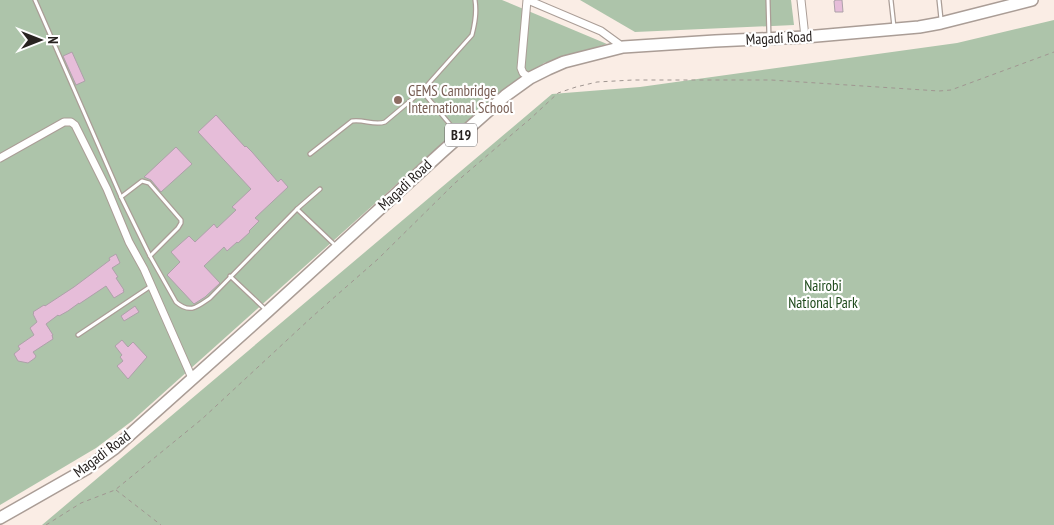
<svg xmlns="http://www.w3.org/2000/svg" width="1054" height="525" font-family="'PT Sans Narrow',sans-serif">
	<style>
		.green { fill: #adc4aa }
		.building { fill: #e6bdd9; stroke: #ada1a9 }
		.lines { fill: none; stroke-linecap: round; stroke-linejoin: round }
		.service-casing { stroke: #aa9d96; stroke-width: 5.5 }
		.minor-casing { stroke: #aa9d96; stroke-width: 9 }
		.trunk-casing { stroke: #aa9d96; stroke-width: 14 }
		.path { stroke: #a09691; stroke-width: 1; stroke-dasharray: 4 4; stroke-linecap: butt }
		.service { stroke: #fff; stroke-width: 3 }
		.minor { stroke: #fff; stroke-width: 7 }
		.trunk { stroke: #fff; stroke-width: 11 }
		.education-dot { fill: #8d6e63; stroke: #fff; stroke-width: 2 }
		.labels { text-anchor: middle; stroke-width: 4.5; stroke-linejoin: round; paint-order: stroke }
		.shield { fill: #fff; stroke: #686564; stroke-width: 1 }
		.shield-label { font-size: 14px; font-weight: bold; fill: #282321 }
		.street-label { font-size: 15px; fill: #282321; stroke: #fff }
		.education-label { font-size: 15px; fill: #785e54; stroke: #fff; text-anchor: start }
		.park-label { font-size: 15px; fill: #1d491a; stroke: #fff }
	</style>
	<rect width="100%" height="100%" fill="#faede5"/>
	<g class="green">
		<path d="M 0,0 L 502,0 L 607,44 L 544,63 L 419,164 L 132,421 L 96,448 L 0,505 Z"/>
		<path d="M 580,0 L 791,0 L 794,25 L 635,32 Z"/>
		<path d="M 1054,20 L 1054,525 L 42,525 L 552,94 L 640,87 L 957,43 Z"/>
	</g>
	<g class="building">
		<path d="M 836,0 L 842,0 L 843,12 L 835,12 L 834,1 Z"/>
		<path d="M 72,52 L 85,81 L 76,85 L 63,56 Z"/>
		<path d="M 216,115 L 245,147 L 246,146 L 252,152 L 278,182 L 281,179 L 288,187 L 255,218 L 259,221 L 249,231 L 250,232 L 238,243 L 237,242 L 227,251 L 224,247 L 204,266 L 220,283 L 205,297 L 194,304 L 167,275 L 180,262 L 171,252 L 189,236 L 195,242 L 214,224 L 217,228 L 236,210 L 232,207 L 251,189 L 198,132 Z"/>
		<path d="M 176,147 L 192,164 L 161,192 L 151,180 L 144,177 Z"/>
		<path d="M 116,254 L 120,263 L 112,268 L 118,277 L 116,278 L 124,290 L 123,290 L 124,292 L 114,298 L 106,286 L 79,304 L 79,303 L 68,311 L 59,316 L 58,315 L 46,324 L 53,335 L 52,335 L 53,339 L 33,352 L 36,356 L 35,358 L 28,363 L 18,361 L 14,354 L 20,349 L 18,346 L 34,335 L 30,328 L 37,322 L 33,314 L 34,313 L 33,312 L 44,305 L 45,306 L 74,287 L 110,260 L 109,258 Z"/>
		<path d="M 135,306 L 139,312 L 124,321 L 121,316 Z"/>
		<path d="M 122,340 L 128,347 L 133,342 L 147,357 L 128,379 L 117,366 L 123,361 L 120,357 L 122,355 L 115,346 Z"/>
	</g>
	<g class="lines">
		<g class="service-casing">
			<g id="service">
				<path d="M 35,0 L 121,197 L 150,256 L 176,302 C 190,314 197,307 210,298 L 297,209 L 320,189"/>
				<path d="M 768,0 L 769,37"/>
				<path d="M 891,0 L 894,27"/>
				<path d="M 939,0 L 941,19"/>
				<path d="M 422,91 L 472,35 C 475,23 477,13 475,0"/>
				<path d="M 310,154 L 352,121 C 364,119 374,126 385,122 L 422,91 L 458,134"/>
				<path d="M 121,197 L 142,181 L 149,183 L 181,220 L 181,223 L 178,228 L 150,256"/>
				<path d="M 297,209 L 336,246"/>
				<path d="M 230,276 L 266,310"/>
				<path d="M 78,335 L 151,286"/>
			</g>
		</g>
		<g class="minor-casing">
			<g id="minor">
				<path d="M 527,0 L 521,68 L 523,73 L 530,78"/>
				<path d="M 528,0 L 601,31 L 623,47"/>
				<path d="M 801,0 L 805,37"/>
				<path d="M 0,158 L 64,122 L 71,122 L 75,125 L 107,189 L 129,242 L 144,269 L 192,378"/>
			</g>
		</g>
		<g class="trunk-casing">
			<path id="trunk" d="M 0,518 L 86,469 L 115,448 L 267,312 L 442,152 L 505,96 L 530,78 L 548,69 L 564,62 L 623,47 L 715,41 L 805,37 L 919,27 L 941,23 L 1032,0"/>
		</g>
		<g class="path">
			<path d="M 116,490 L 161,525"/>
			<path d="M 46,525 L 81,503 L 115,490 L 202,419 L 313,316 L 378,259 L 455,183 L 530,119 L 558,93 L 576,87 L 597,82 L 633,80 L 771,80 L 939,91 L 951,90 L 1054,52"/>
		</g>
		<use href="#service" class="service"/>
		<use href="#minor" class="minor"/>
		<use href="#trunk" class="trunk"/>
	</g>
	<circle class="education-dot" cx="398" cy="100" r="5"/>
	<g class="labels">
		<rect class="shield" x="445" y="123.5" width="32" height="23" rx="4"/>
		<g class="shield-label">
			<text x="461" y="140">B19</text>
		</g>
		<g class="street-label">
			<text transform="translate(779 38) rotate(-3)" y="5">Magadi Road</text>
			<text transform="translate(405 185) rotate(-43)" y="5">Magadi Road</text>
			<text transform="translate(102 454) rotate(-37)" y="5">Magadi Road</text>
		</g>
		<g class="education-label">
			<text x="408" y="96">GEMS Cambridge<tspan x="408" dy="17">International School</tspan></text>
		</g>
		<g class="park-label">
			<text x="823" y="291">Nairobi<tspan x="823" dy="17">National Park</tspan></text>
		</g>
	</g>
	<g transform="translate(40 40) rotate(90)" stroke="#ffffff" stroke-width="4" paint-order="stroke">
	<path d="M0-4L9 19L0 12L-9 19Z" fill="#282321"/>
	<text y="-8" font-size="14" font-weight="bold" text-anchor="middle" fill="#282321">N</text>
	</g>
</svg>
